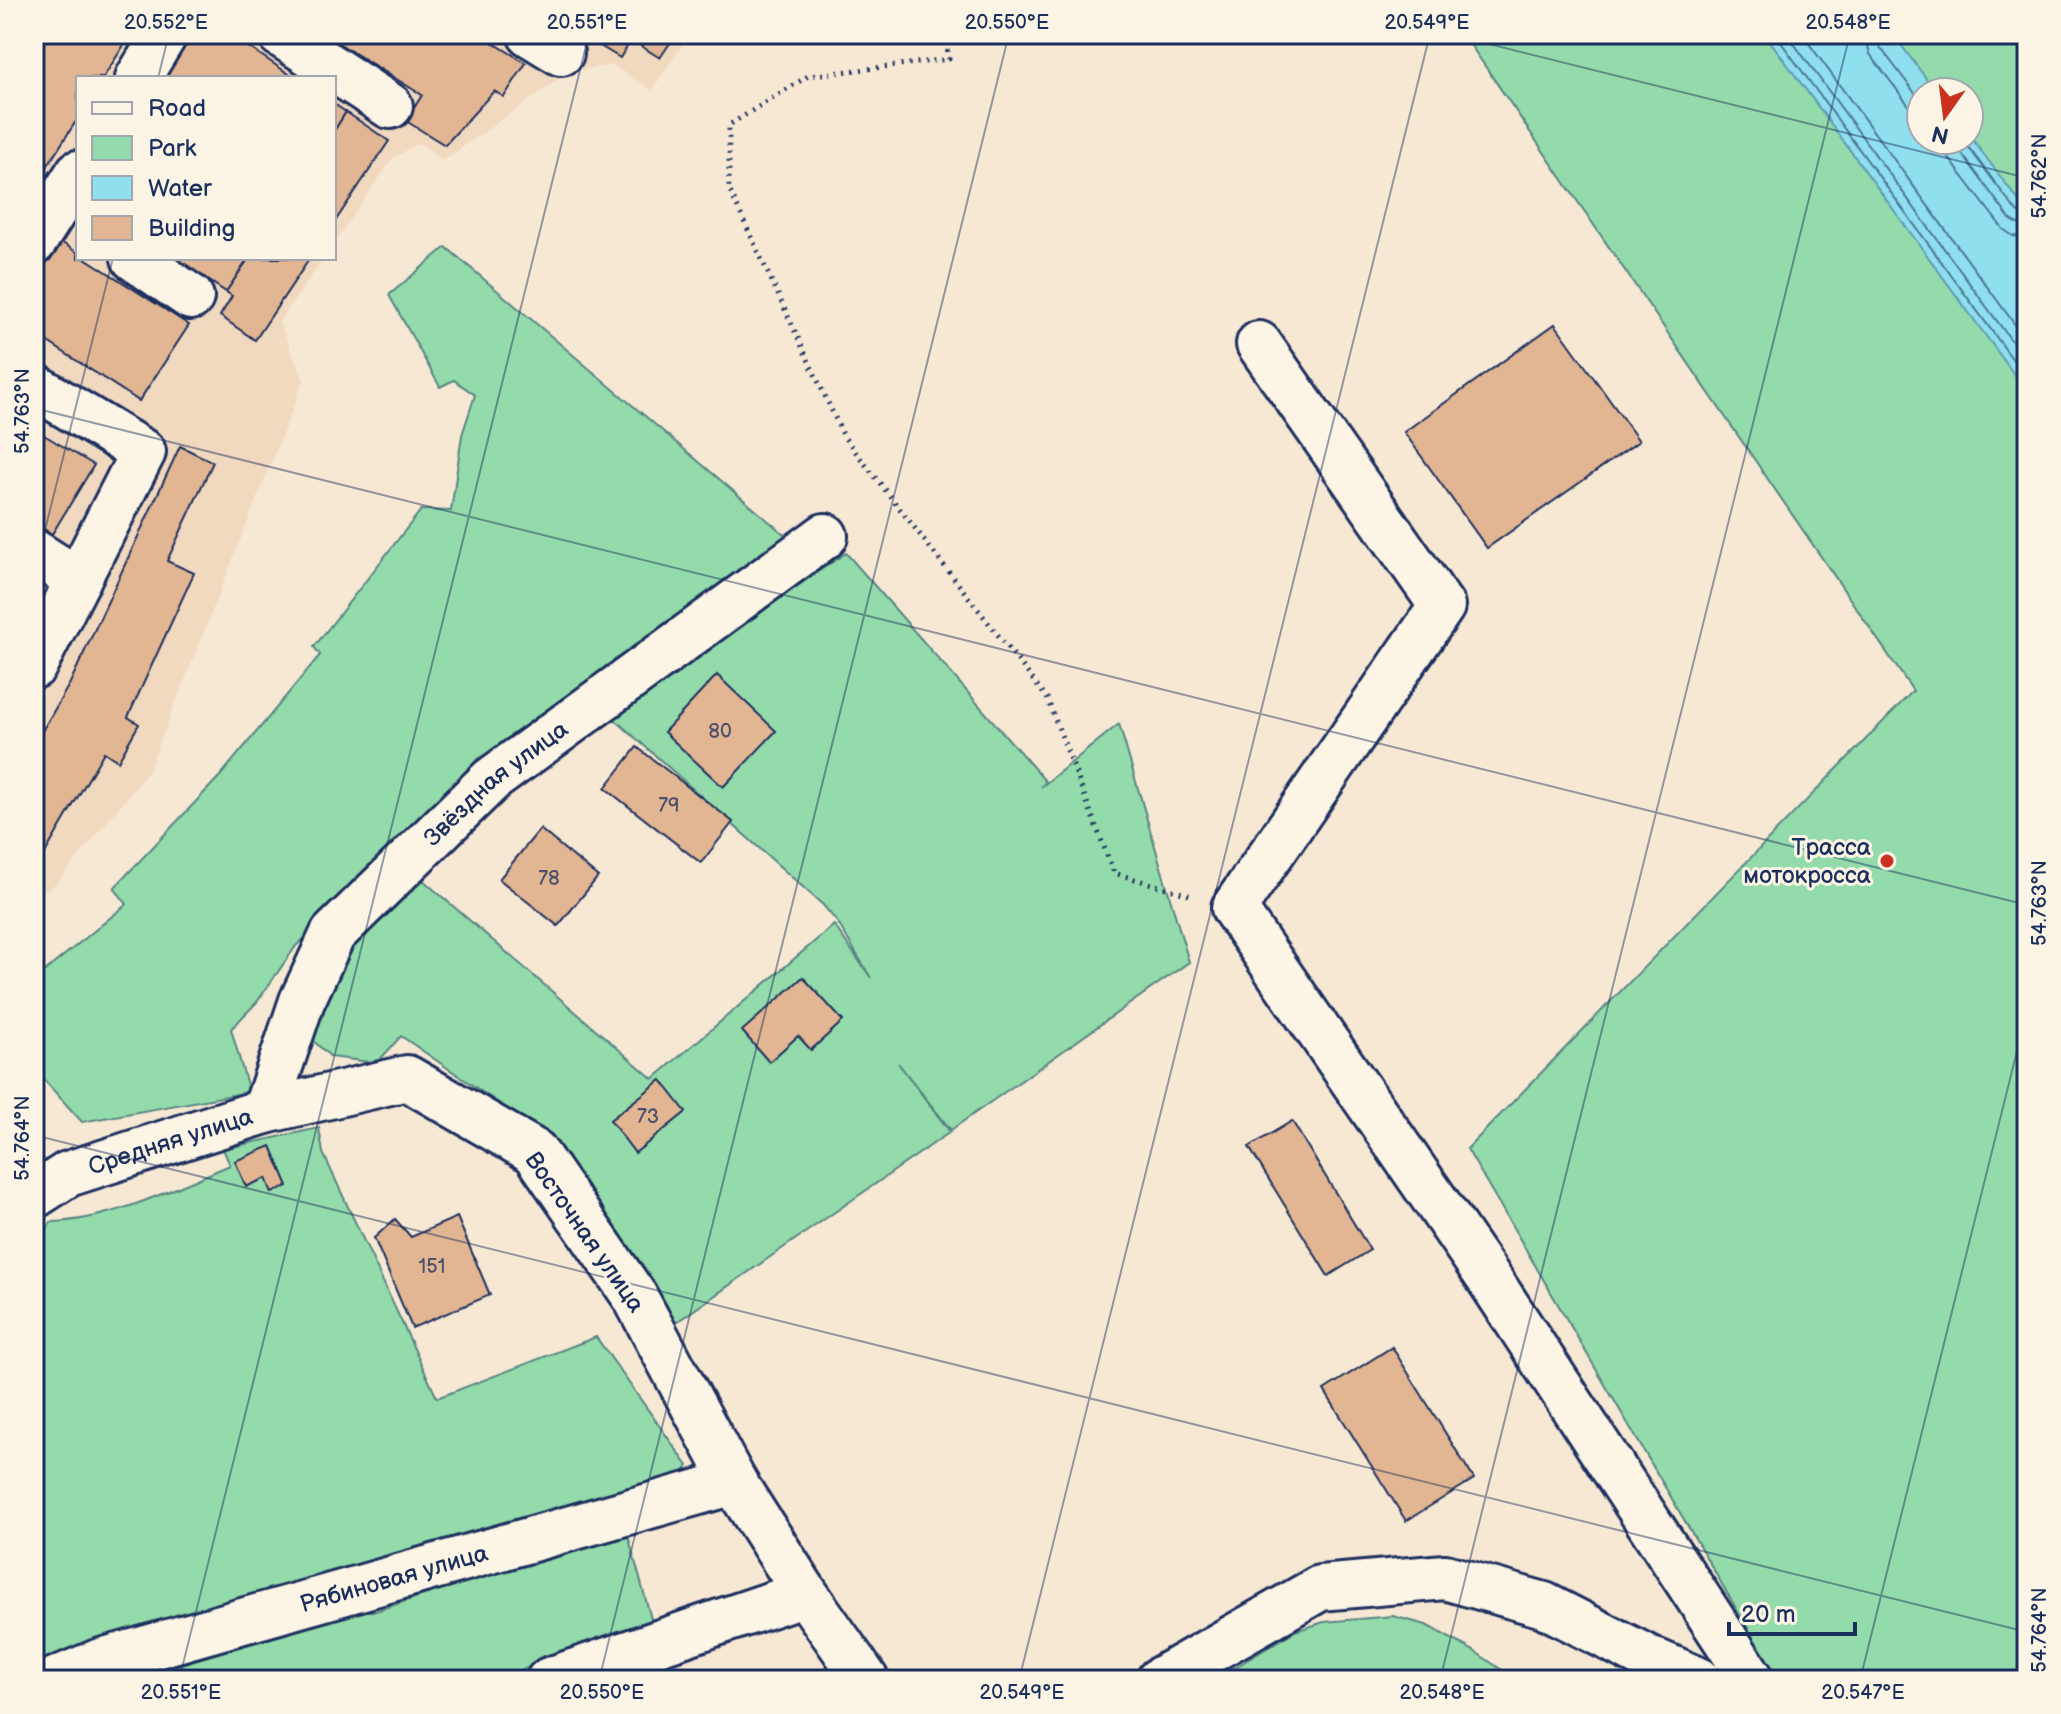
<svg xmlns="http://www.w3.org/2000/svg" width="2061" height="1714" font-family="'Balsamiq Sans',sans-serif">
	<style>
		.built { fill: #f1d9c0 }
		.green { fill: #93dbaa; stroke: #578584; stroke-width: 2; fill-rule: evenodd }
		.water { fill: #90dfee; stroke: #6199b4; stroke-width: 2 }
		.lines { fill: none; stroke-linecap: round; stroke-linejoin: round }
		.shore { stroke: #4a7598; stroke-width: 2 }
		.building { fill: #e2b692; stroke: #1b2f5e; stroke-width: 2 }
		.minor-casing { stroke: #1b2f5e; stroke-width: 50 }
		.path { stroke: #1b2f5e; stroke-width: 5; stroke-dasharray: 2 6; stroke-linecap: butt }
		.minor { stroke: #fcf5e5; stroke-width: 44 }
		.ticks { fill: none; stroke: #1b2f5e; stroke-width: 2; stroke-opacity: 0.45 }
		.poi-dot { fill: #c8321e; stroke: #fcf5e5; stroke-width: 3 }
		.labels { text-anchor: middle; stroke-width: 6; stroke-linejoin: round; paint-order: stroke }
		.number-label { font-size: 20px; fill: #4d516b }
		.street-label { font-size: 24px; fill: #1b2f5e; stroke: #fcf5e5 }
		.poi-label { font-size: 24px; fill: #1b2f5e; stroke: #fcf5e5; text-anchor: end }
		.neatline { fill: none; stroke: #1b2f5e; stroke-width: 3 }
		.ticks-label { font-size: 20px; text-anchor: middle; fill: #1b2f5e }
	</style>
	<rect width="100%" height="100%" fill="#f7e8d4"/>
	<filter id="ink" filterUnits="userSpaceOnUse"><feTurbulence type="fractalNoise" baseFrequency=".0125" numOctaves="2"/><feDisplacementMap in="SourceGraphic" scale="16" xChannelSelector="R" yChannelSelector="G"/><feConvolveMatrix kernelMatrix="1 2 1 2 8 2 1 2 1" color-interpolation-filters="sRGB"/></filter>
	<g filter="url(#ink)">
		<path class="built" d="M 34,34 L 690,34 L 652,90 L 612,65 L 569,72 L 443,161 L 419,143 L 393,158 L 334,243 L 334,78 L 78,78 L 78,258 L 324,258 L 279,322 L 304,380 L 148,772 L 57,883 L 34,898 Z"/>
		<g class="green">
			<path d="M 1463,34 L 2027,34 L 2027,1680 L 1778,1680 L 1467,1149 L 1913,691 ZM 1921,92 L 1969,92 L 1969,140 L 1921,140 Z"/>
			<path d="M 446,247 L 791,540 L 618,659 L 514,747 L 296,946 L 257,1002 L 231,1029 L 249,1092 L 82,1122 L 34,1069 L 34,980 L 127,904 L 114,888 L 221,775 L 320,655 L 314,647 L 421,510 L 451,511 L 462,435 L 475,395 L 454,380 L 440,387 L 389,295 Z"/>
			<path d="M 846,553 L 1046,782 L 1041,787 L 1119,724 L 1189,962 L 951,1130 L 898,1063 L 950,1132 L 678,1321 L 650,1332 L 520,1118 L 401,1036 L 377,1063 L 331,1057 L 308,1036 L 329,959 L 423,880 L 653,1079 L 834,925 L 871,978 L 838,923 L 823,905 L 611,716 L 721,637 Z"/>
			<path d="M 319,1128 L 323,1153 L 437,1398 L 596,1337 L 688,1466 L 675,1483 L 142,1635 L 112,1633 L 83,1646 L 34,1678 L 34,1251 L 51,1222 C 110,1221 175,1188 230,1165 L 223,1149 Z"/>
			<path d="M 626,1528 L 653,1626 L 539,1663 L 497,1680 L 128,1680 L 358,1611 L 376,1611 Z"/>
			<path d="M 1393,1616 L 1426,1625 L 1474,1651 L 1517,1680 L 1214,1680 L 1295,1631 L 1324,1622 Z"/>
		</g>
		<path class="water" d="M 1765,34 L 1893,34 L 1936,92 L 1921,92 L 1921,140 L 1969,140 L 1969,135 L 2027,212 L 2027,392 Z"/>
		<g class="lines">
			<g class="shore">
				<path d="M 1775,34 L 2027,379"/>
				<path d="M 1787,34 L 2027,362"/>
				<path d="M 1802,34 L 2027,341"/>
				<path d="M 1865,34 L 1870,54 L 1913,111 L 1921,117"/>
				<path d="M 1877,34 L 1880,47 L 1921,101"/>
				<path d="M 1940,140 L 1945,153 L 2003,229 L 2013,236 L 2027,238"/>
				<path d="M 1952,140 L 2010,219 L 2018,224 L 2027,226"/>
				<path d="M 1963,140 L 2017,212 L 2027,216"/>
			</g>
		</g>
		<g class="building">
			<path d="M 34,34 L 131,34 L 103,78 L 78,78 L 78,118 L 34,187 Z"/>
			<path d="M 188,34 L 229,34 L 295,78 L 158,78 Z"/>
			<path d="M 324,34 L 479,34 L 526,63 L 504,97 L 494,91 L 445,145 L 406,121 L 422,95 Z"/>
			<path d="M 580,34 L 676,34 L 660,58 L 631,40 L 620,58 Z"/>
			<path d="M 334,104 L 346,112 L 334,131 Z"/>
			<path d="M 346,112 L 389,141 L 334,223 L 334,131 Z"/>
			<path d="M 53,237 L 78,253 L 78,258 L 85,258 L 189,325 L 139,401 L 34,333 L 34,266 Z"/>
			<path d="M 175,258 L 249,258 L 226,292 Z"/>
			<path d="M 249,258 L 310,258 L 255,340 L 220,316 L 232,296 L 226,292 Z"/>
			<path d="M 1555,324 L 1639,441 L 1487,548 L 1404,432 Z"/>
			<path d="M 34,429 L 94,465 L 52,534 L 34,523 Z"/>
			<path d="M 180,446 L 213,462 L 167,561 L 194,573 L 128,717 L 139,724 L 118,761 L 104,752 L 34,872 L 34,745 L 70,683 Z"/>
			<path d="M 717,675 L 776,731 L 723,787 L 664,732 Z"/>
			<path d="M 637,747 L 733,822 L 701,863 L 605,788 Z"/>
			<path d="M 540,829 L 598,877 L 558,926 L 499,879 Z"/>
			<path d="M 803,977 L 843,1021 L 811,1050 L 798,1036 L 769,1062 L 742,1031 Z"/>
			<path d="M 661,1080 L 686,1112 L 635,1153 L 610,1120 Z"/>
			<path d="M 1292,1121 L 1370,1250 L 1328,1276 L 1249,1147 Z"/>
			<path d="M 271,1146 L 288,1186 L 272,1193 L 266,1178 L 246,1187 L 235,1161 Z"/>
			<path d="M 457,1217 L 490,1295 L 412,1328 L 374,1238 L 395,1219 L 411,1237 Z"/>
			<path d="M 1392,1347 L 1474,1479 L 1406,1521 L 1324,1390 Z"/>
		</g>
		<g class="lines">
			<g class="minor-casing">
				<g id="minor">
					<path d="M 280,34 L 390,106"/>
					<path d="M 530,34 L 561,53"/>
					<path d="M 138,78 L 165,34"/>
					<path d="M 34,242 L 78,173"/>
					<path d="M 134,258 L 191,297"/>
					<path d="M 1259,344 L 1442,606 L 1234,908 L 1488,1277 L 1752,1680"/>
					<path d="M 34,386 L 143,452 L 34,666"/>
					<path d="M 34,552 L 78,580"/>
					<path id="s1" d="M 265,1111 L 302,1001 L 333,934 L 491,780 L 825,536"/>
					<path id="s2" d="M 34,1196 L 68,1174 L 265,1111 L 407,1078 L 535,1152 L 635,1297 L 734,1482 L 805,1593 L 866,1680"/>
					<path id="s3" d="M 55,1680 L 98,1662 L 734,1482"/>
					<path d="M 549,1680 L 805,1593"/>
					<path d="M 1159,1680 L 1320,1588 L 1445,1577 L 1544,1605 L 1650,1659 L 1699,1680"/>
				</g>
			</g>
			<path class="path" d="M 945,34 L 949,59 L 808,76 L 729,125 L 729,189 L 844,437 L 1047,698 L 1114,873 L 1193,896"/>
			<use href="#minor" class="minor"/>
		</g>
	</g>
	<path class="ticks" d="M 1449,34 L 2027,178M 158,78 L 169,34M 34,408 L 2027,905M 34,574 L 113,258M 34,1135 L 2027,1632M 179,1680 L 589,34M 599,1680 L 1009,34M 1019,1680 L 1430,34M 1440,1680 L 1850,34M 1860,1680 L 2027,1011"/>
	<circle class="poi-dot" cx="1887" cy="861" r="8"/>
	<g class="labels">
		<g class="number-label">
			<text x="720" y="738">80</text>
			<text x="669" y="812">79</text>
			<text x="549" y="885">78</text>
			<text x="648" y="1123">73</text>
			<text x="432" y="1273">151</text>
		</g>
		<g class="street-label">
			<text dy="8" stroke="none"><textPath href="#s1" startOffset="412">Звёздная улица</textPath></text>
			<text dy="8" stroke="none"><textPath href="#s2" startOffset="148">Средняя улица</textPath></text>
			<text transform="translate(585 1232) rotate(55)" y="8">Восточная улица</text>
			<text dy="8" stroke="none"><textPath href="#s3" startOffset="354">Рябиновая улица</textPath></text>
		</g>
		<g class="poi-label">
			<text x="1871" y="855">Трасса<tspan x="1871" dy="28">мотокросса</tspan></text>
		</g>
	</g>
	<rect width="2061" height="1714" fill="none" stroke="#fcf5e5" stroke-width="88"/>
	<rect x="76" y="76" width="260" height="184" fill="#fcf5e5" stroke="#a2a6af" stroke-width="2"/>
	<rect x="92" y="102" width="40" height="12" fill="#fcf5e5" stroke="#a2a6af" stroke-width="2"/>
	<text x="148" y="116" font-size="24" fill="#1b2f5e">Road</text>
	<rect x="92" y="136" width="40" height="24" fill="#93dbaa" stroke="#a2a6af" stroke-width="2"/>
	<text x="148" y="156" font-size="24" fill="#1b2f5e">Park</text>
	<rect x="92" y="176" width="40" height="24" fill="#90dfee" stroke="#a2a6af" stroke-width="2"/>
	<text x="148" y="196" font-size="24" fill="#1b2f5e">Water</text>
	<rect x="92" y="216" width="40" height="24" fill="#e2b692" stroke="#a2a6af" stroke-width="2"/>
	<text x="148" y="236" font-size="24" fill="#1b2f5e">Building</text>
	<g transform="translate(1945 116) rotate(194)"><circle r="38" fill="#fcf5e5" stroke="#a2a6af" stroke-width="2"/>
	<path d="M0-6L14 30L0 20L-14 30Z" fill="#c8321e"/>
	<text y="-12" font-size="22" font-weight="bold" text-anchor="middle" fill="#1b2f5e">N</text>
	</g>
	<path d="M1729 1622v12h126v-12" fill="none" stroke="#1b2f5e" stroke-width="4"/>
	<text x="1741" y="1622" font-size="24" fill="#1b2f5e" stroke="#fcf5e5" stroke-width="6" paint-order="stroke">20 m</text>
	<rect x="44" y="44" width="1973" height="1626" class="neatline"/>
	<g class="ticks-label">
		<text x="166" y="29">20.552°E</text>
		<text x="587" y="29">20.551°E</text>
		<text x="1007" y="29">20.550°E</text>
		<text x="1427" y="29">20.549°E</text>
		<text x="1848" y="29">20.548°E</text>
		<text transform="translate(2039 176) rotate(-90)" y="7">54.762°N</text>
		<text transform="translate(22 411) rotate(-90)" y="7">54.763°N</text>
		<text transform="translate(2039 903) rotate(-90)" y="7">54.763°N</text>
		<text transform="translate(22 1138) rotate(-90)" y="7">54.764°N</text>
		<text transform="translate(2039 1630) rotate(-90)" y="7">54.764°N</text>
		<text x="181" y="1699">20.551°E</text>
		<text x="602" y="1699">20.550°E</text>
		<text x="1022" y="1699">20.549°E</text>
		<text x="1442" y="1699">20.548°E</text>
		<text x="1863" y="1699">20.547°E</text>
	</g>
</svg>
